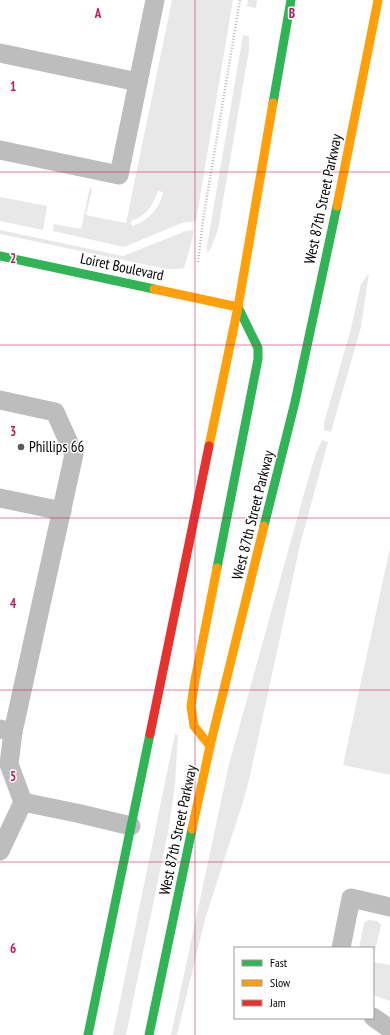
<svg xmlns="http://www.w3.org/2000/svg" width="390" height="1035" font-family="'PT Sans Narrow',sans-serif">
	<style>
		.green { fill: #e8e8e8; fill-rule: evenodd }
		.lines { fill: none; stroke-linecap: round; stroke-linejoin: round }
		.path { stroke: #b8b8b8; stroke-width: 2.5; stroke-dasharray: 1 2; stroke-linecap: butt }
		.lane { stroke: #bdbdbd; stroke-width: 19 }
		.fast { stroke: #30b455; stroke-width: 9 }
		.slow { stroke: #ff9f0a; stroke-width: 9 }
		.jam { stroke: #e5322d; stroke-width: 9 }
		.grid { fill: none; stroke: #c2185b; stroke-width: 1; stroke-opacity: 0.55 }
		.poi-dot { fill: #595959; stroke: #fff; stroke-width: 1.5 }
		.labels { text-anchor: middle; stroke-width: 3; stroke-linejoin: round; paint-order: stroke }
		.street-label { font-size: 15px; fill: #000; stroke: #fff }
		.poi-label { font-size: 15px; fill: #000; stroke: #fff; text-anchor: start }
		.grid-label { font-size: 13px; text-anchor: middle; font-weight: bold; fill: #c2185b; stroke: #fff; stroke-width: 3; stroke-linejoin: round; paint-order: stroke }
	</style>
	<rect width="100%" height="100%" fill="#fff"/>
	<g class="green">
		<path d="M 172,0 L 233,0 L 196,221 L 182,223 L 124,247 L 53,231 L 54,224 L 81,229 L 90,187 L 92,190 L 86,215 L 126,223 ZM 158,191 L 163,192 C 160,208 148,221 132,226 L 131,221 C 146,216 153,206 158,191 Z"/>
		<path d="M 248,0 L 257,0 L 256,8 L 247,6 Z"/>
		<path d="M 243,35 L 249,36 L 249,50 L 218,230 L 211,248 L 207,253 L 207,246 Z"/>
		<path d="M 0,197 L 47,206 L 43,230 L 0,221 Z"/>
		<path d="M 0,230 L 123,256 L 186,231 L 194,230 L 191,244 L 184,268 L 179,269 L 166,269 L 0,234 Z"/>
		<path d="M 369,273 L 361,327 L 331,432 L 324,430 L 324,423 L 350,332 L 361,284 Z"/>
		<path d="M 322,440 L 328,442 L 300,545 L 250,776 L 243,802 L 205,919 L 177,1035 L 171,1035 L 229,764 L 305,490 L 316,453 Z"/>
		<path d="M 390,548 L 390,775 L 343,765 Z"/>
		<path d="M 175,734 L 178,735 L 175,784 L 169,827 L 126,1035 L 113,1035 Z"/>
		<path d="M 369,920 L 377,921 L 381,925 L 373,960 L 373,948 L 359,948 L 364,923 L 367,921 Z"/>
		<path d="M 373,962 L 390,965 L 390,1001 L 373,995 Z"/>
	</g>
	<g class="lines">
		<path class="path" d="M 198,262 L 203,220 L 240,0"/>
		<g class="lane">
			<path d="M 0,53 L 138,82"/>
			<path d="M 0,150 L 119,175 L 155,0"/>
			<path d="M 0,400 L 55,412 L 74,454 L 13,732"/>
			<path d="M 0,498 L 62,511"/>
			<path d="M 0,729 L 13,732 L 9,764 L 23,802 L 81,814 L 131,826"/>
			<path d="M 0,851 L 23,802"/>
			<path d="M 341,948 L 351,898 L 390,907"/>
			<path d="M 373,1017 L 390,1029"/>
		</g>
		<g class="fast">
			<path d="M 273,103 L 291,0"/>
			<path d="M 0,256 L 154,289"/>
			<path d="M 264,526 L 295,402 L 337,206"/>
			<path d="M 217,568 L 258,359 L 258,348 L 238,307"/>
			<path d="M 88,1035 L 150,734"/>
			<path d="M 149,1035 L 192,829"/>
		</g>
		<g class="slow">
			<path d="M 337,206 L 378,0"/>
			<path d="M 154,289 L 238,307"/>
			<path d="M 209,446 L 238,307 L 273,103"/>
			<path d="M 210,746 L 194,726 L 191,706 L 195,680 L 217,568"/>
			<path d="M 192,829 L 210,746 L 264,526"/>
		</g>
		<path class="jam" d="M 150,734 L 209,446"/>
	</g>
	<path class="grid" d="M 195,0 L 195,1035M 0,172 L 390,172M 0,345 L 390,345M 0,518 L 390,518M 0,690 L 390,690M 0,862 L 390,862"/>
	<circle class="poi-dot" cx="21" cy="447" r="4"/>
	<g class="labels">
		<g class="street-label">
			<text transform="translate(323 199) rotate(-78)" y="5">West 87th Street Parkway</text>
			<text transform="translate(122 267) rotate(12)" y="5">Loiret Boulevard</text>
			<text transform="translate(253 515) rotate(-76)" y="5">West 87th Street Parkway</text>
			<text transform="translate(178 830) rotate(-78)" y="5">West 87th Street Parkway</text>
		</g>
		<g class="poi-label">
			<text x="29" y="452">Phillips 66</text>
		</g>
	</g>
	<g class="grid-label">
		<text x="98" y="18">A</text>
		<text x="292" y="18">B</text>
		<text x="13" y="91">1</text>
		<text x="13" y="263">2</text>
		<text x="13" y="436">3</text>
		<text x="13" y="608">4</text>
		<text x="13" y="781">5</text>
		<text x="13" y="953">6</text>
	</g>
	<rect x="234" y="947" width="140" height="72" fill="#ffffff" stroke="#999999"/>
	<rect x="242" y="960" width="20" height="6" fill="#30b455" stroke="#999999"/>
	<text x="270" y="967" font-size="12" fill="#000000">Fast</text>
	<rect x="242" y="980" width="20" height="6" fill="#ff9f0a" stroke="#999999"/>
	<text x="270" y="987" font-size="12" fill="#000000">Slow</text>
	<rect x="242" y="1000" width="20" height="6" fill="#e5322d" stroke="#999999"/>
	<text x="270" y="1007" font-size="12" fill="#000000">Jam</text>
</svg>
